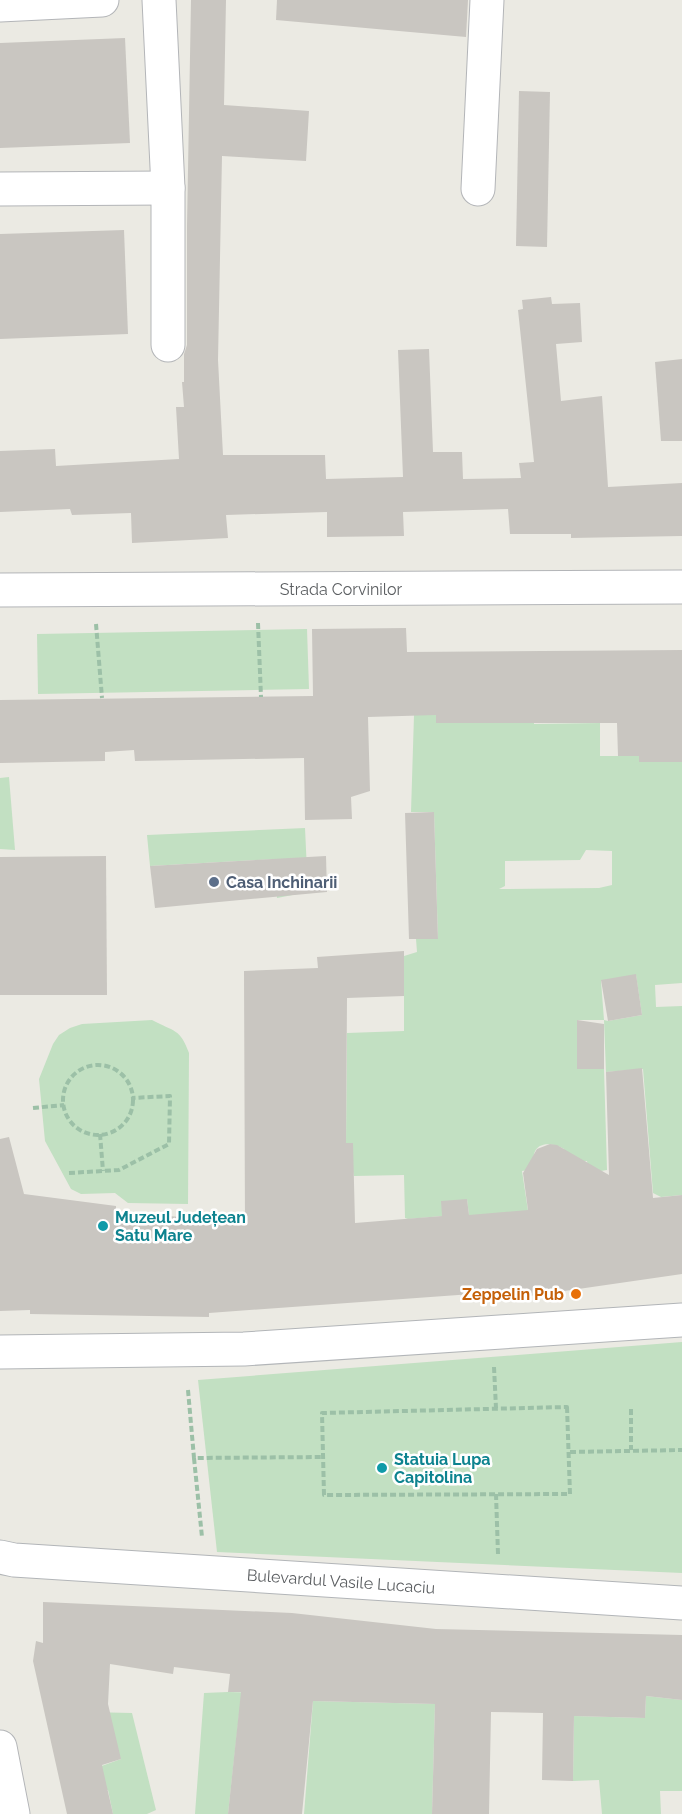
<svg xmlns="http://www.w3.org/2000/svg" width="682" height="1814" font-family="Raleway,sans-serif">
	<style>
		.green { fill: #c2e0c2; fill-rule: evenodd }
		.building { fill: #c9c6c1 }
		.lines { fill: none; stroke-linecap: round; stroke-linejoin: round }
		.minor-casing { stroke: #b3b5b8; stroke-width: 35 }
		.tertiary-casing { stroke: #b3b5b8; stroke-width: 35 }
		.secondary-casing { stroke: #b2b5b8; stroke-width: 35 }
		.path { stroke: #9cc0a7; stroke-width: 4; stroke-dasharray: 6 3; stroke-linecap: butt }
		.minor { stroke: #fff; stroke-width: 33 }
		.tertiary { stroke: #fff; stroke-width: 33 }
		.secondary { stroke: #fff; stroke-width: 33 }
		.service-dot { fill: #5c6f8a; stroke: #fff; stroke-width: 2 }
		.culture-dot { fill: #0f9aa8; stroke: #fff; stroke-width: 2 }
		.food-dot { fill: #e8710a; stroke: #fff; stroke-width: 2 }
		.labels { text-anchor: middle; stroke-width: 5; stroke-linejoin: round; paint-order: stroke }
		.street-label { font-size: 16px; fill: #5b5e61; stroke: #fff }
		.service-label { font-size: 16px; font-weight: bold; fill: #4e5e75; stroke: #fff; text-anchor: start }
		.culture-label { font-size: 16px; font-weight: bold; fill: #0d838f; stroke: #fff; text-anchor: start }
		.food-label { font-size: 16px; font-weight: bold; fill: #c56008; stroke: #fff; text-anchor: end }
	</style>
	<rect width="100%" height="100%" fill="#ebeae3"/>
	<g class="green">
		<path d="M 307,629 L 309,689 L 38,694 L 37,634 Z"/>
		<path d="M 436,714 L 436,723 L 496,723 L 534,714 L 534,724 L 600,723 L 600,756 L 639,756 L 639,762 L 682,762 L 682,983 L 655,985 L 656,1007 L 682,1006 L 682,1195 L 661,1197 L 653,1193 L 643,1069 L 606,1072 L 604,1020 L 577,1020 L 577,1069 L 604,1069 L 607,1170 L 589,1173 L 587,1161 L 567,1164 L 564,1149 C 556,1144 538,1140 534,1154 C 533,1158 534,1165 535,1169 L 522,1171 L 530,1224 L 469,1215 L 467,1199 L 442,1216 L 408,1219 L 405,1218 L 404,1175 L 354,1176 L 346,1143 L 347,1033 L 404,1031 L 404,956 L 417,952 L 416,939 L 438,938 L 434,812 L 411,812 L 414,715 ZM 586,850 L 612,851 L 612,885 L 599,888 L 499,889 L 505,886 L 505,861 L 580,860 ZM 636,975 L 642,1015 L 608,1021 L 604,1020 L 601,981 Z"/>
		<path d="M 9,777 L 15,850 L 0,849 L 0,778 Z"/>
		<path d="M 305,828 L 308,892 L 277,898 L 274,859 L 150,866 L 147,835 Z"/>
		<path d="M 152,1020 C 174,1032 180,1028 189,1053 L 188,1204 L 128,1203 L 115,1193 L 81,1194 L 71,1189 L 45,1141 L 39,1079 L 53,1044 L 59,1035 L 70,1028 L 82,1024 Z"/>
		<path d="M 682,1342 L 682,1573 L 217,1552 L 198,1380 Z"/>
		<path d="M 228,1692 L 271,1693 L 239,1715 L 228,1814 L 195,1814 L 204,1693 Z"/>
		<path d="M 646,1696 L 682,1700 L 682,1791 L 660,1791 L 661,1814 L 602,1814 L 599,1780 L 573,1781 L 574,1716 L 645,1718 Z"/>
		<path d="M 313,1701 L 435,1704 L 432,1814 L 304,1814 Z"/>
		<path d="M 89,1712 L 132,1713 L 156,1810 L 147,1814 L 113,1814 L 108,1790 L 102,1790 L 96,1768 L 121,1759 Z"/>
	</g>
	<g class="building">
		<path d="M 191,0 L 226,0 L 224,105 L 309,111 L 306,161 L 222,156 L 218,360 L 223,455 L 325,455 L 326,479 L 403,477 L 398,350 L 429,349 L 433,452 L 462,452 L 463,479 L 521,478 L 519,463 L 534,462 L 518,310 L 523,309 L 522,300 L 551,297 L 552,304 L 580,303 L 582,342 L 556,344 L 561,401 L 602,396 L 608,487 L 682,483 L 682,536 L 571,538 L 571,534 L 510,534 L 508,509 L 403,512 L 404,536 L 327,537 L 327,512 L 226,515 L 228,538 L 132,543 L 131,513 L 72,515 L 70,509 L 0,512 L 0,451 L 55,449 L 56,466 L 179,459 L 176,407 L 184,407 L 182,382 L 184,382 L 184,354 L 187,345 L 187,226 Z"/>
		<path d="M 277,0 L 468,0 L 466,37 L 276,20 Z"/>
		<path d="M 125,38 L 130,143 L 0,148 L 0,43 Z"/>
		<path d="M 519,91 L 550,92 L 547,247 L 516,246 Z"/>
		<path d="M 124,230 L 128,334 L 0,339 L 0,234 Z"/>
		<path d="M 682,359 L 682,441 L 661,441 L 655,362 Z"/>
		<path d="M 406,628 L 407,652 L 682,650 L 682,762 L 639,762 L 639,756 L 618,756 L 617,723 L 436,723 L 436,715 L 368,717 L 370,791 L 351,797 L 352,819 L 305,820 L 304,758 L 135,761 L 134,750 L 105,752 L 105,761 L 0,763 L 0,700 L 313,696 L 312,629 Z"/>
		<path d="M 434,812 L 438,939 L 409,939 L 405,813 Z"/>
		<path d="M 106,856 L 107,995 L 0,995 L 0,857 Z"/>
		<path d="M 326,856 L 327,892 L 155,908 L 150,866 Z"/>
		<path d="M 404,951 L 404,996 L 347,998 L 346,1143 L 353,1143 L 355,1223 L 442,1216 L 441,1201 L 467,1199 L 469,1215 L 528,1210 L 523,1173 L 537,1149 L 550,1144 L 557,1145 L 609,1175 L 606,1072 L 642,1068 L 653,1198 L 682,1195 L 682,1274 L 516,1298 L 515,1291 L 209,1313 L 209,1317 L 30,1314 L 30,1310 L 0,1311 L 0,1139 L 9,1137 L 24,1194 L 116,1206 L 116,1212 L 245,1222 L 244,971 L 318,968 L 317,957 Z"/>
		<path d="M 636,974 L 642,1015 L 608,1021 L 601,980 Z"/>
		<path d="M 577,1020 L 604,1024 L 604,1069 L 577,1069 Z"/>
		<path d="M 43,1602 L 292,1613 L 436,1629 L 682,1635 L 682,1700 L 646,1696 L 645,1718 L 574,1716 L 573,1781 L 542,1780 L 543,1713 L 491,1712 L 489,1814 L 432,1814 L 435,1704 L 313,1701 L 302,1814 L 228,1814 L 241,1692 L 228,1692 L 230,1674 L 174,1667 L 173,1674 L 110,1664 L 108,1704 L 121,1759 L 102,1765 L 113,1814 L 67,1814 L 33,1661 L 36,1641 L 43,1643 Z"/>
	</g>
	<g class="lines">
		<g class="minor-casing">
			<g id="minor">
				<path d="M 159,0 L 168,188 L 168,345"/>
				<path d="M 0,5 L 102,0"/>
				<path d="M 0,189 L 168,188"/>
				<path d="M 478,189 L 487,0"/>
			</g>
		</g>
		<g class="tertiary-casing">
			<g id="tertiary">
				<path d="M 0,590 L 682,587"/>
				<path d="M 0,1747 L 13,1814"/>
			</g>
		</g>
		<g class="secondary-casing">
			<g id="secondary">
				<path d="M 0,1352 L 244,1349 L 682,1320"/>
				<path d="M 0,1557 L 14,1560 L 682,1603"/>
			</g>
		</g>
		<g class="path">
			<path d="M 258,623 L 261,697"/>
			<path d="M 96,624 L 102,698"/>
			<circle cx="98" cy="1100" r="35"/>
			<path d="M 33,1108 L 64,1105"/>
			<path d="M 100,1134 L 103,1171"/>
			<path d="M 69,1173 L 119,1170 L 169,1144 L 170,1096 L 132,1098"/>
			<path d="M 494,1367 L 496,1408"/>
			<path d="M 188,1390 L 194,1458 L 323,1457"/>
			<path d="M 567,1407 L 570,1494 L 324,1495 L 322,1413 Z"/>
			<path d="M 631,1409 L 631,1450"/>
			<path d="M 570,1452 L 682,1450"/>
			<path d="M 194,1458 L 202,1537"/>
			<path d="M 496,1494 L 498,1554"/>
		</g>
		<use href="#minor" class="minor"/>
		<use href="#tertiary" class="tertiary"/>
		<use href="#secondary" class="secondary"/>
	</g>
	<circle class="service-dot" cx="214" cy="882" r="6"/>
	<g class="culture-dot">
		<circle cx="103" cy="1226" r="6"/>
		<circle cx="382" cy="1468" r="6"/>
	</g>
	<circle class="food-dot" cx="576" cy="1294" r="6"/>
	<g class="labels">
		<g class="street-label">
			<text x="341" y="595">Strada Corvinilor</text>
			<text transform="translate(341 1581) rotate(4)" y="6">Bulevardul Vasile Lucaciu</text>
		</g>
		<g class="service-label">
			<text x="226" y="888">Casa Inchinarii</text>
		</g>
		<g class="culture-label">
			<text x="115" y="1223">Muzeul Județean<tspan x="115" dy="18">Satu Mare</tspan></text>
			<text x="394" y="1465">Statuia Lupa<tspan x="394" dy="18">Capitolina</tspan></text>
		</g>
		<g class="food-label">
			<text x="564" y="1300">Zeppelin Pub</text>
		</g>
	</g>
</svg>
